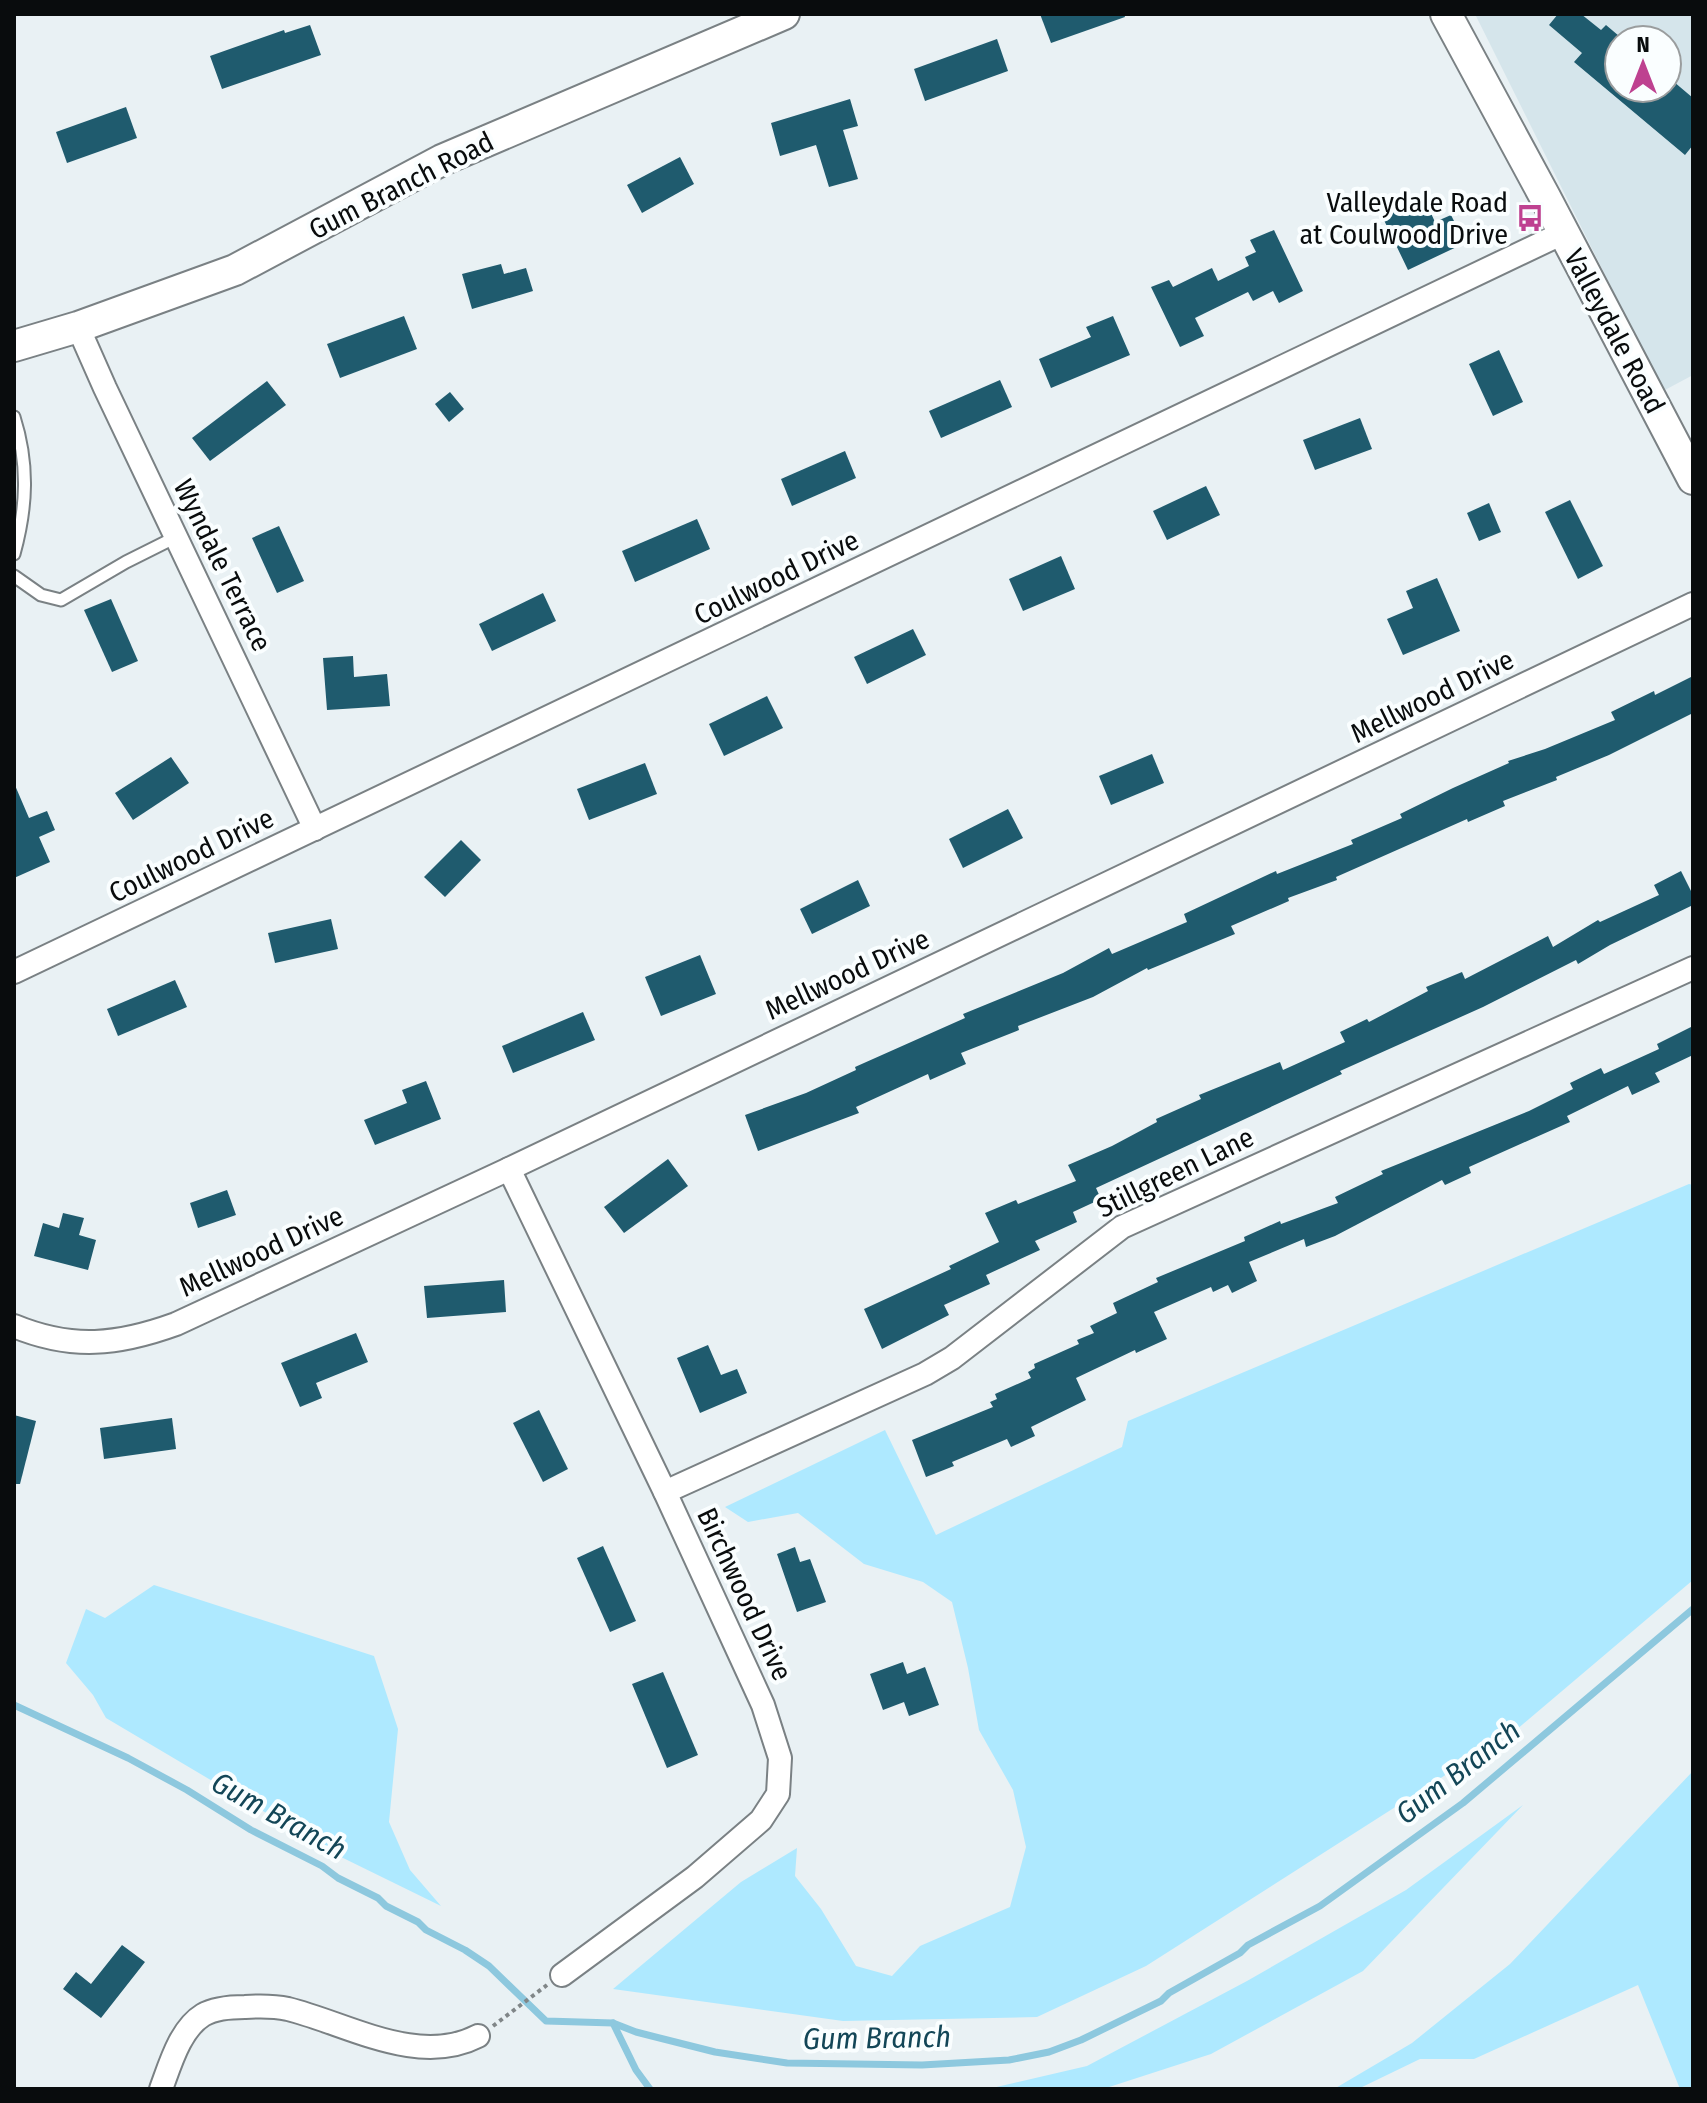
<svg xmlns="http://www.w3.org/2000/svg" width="1707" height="2103" font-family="'Fira Sans Condensed',sans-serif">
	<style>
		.built { fill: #d5e5eb; fill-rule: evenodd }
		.green { fill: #aee9ff }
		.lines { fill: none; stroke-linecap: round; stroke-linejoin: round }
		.stream { stroke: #8dc8de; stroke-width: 7 }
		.building { fill: #1f5b6e }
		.lane-casing { stroke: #7a8184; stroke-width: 15 }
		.street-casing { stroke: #7a8184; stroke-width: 26 }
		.secondary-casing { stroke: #7a8184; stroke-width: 34 }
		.path { stroke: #808688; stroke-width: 4; stroke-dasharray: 4 4; stroke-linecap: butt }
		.lane { stroke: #fff; stroke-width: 11 }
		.street { stroke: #fff; stroke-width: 22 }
		.secondary { stroke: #fff; stroke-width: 30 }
		.labels { text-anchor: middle; stroke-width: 8; stroke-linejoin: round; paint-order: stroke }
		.street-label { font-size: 28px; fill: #090c0d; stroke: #fafeff }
		.poi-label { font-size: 28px; fill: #090c0d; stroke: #fafeff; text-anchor: end }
		.water-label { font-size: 30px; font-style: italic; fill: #134657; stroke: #fafeff }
	</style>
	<rect width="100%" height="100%" fill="#e9f1f4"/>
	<path class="built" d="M 1475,14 L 1690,14 L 1693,17 L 1693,375 L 1663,391 ZM 1619,40 L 1667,40 L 1667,88 L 1619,88 Z"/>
	<g class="green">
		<path d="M 1689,1184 L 1693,1185 L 1693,1580 L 1516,1730 L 1146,1966 L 1037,2017 L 843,2021 L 613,1989 L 741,1882 L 797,1848 L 795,1876 L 821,1909 L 856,1966 L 892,1976 L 920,1946 L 1010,1907 L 1026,1847 L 1013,1790 L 979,1730 L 968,1668 L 952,1602 L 923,1582 L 864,1564 L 798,1513 L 748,1522 L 725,1507 L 885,1430 L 936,1535 L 1122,1447 L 1128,1421 Z"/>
		<path d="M 154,1585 L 374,1656 L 398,1729 L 389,1822 L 410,1870 L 441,1906 L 339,1856 L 106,1718 L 93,1695 L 66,1663 L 86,1609 L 105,1618 Z"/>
		<path d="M 1693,1771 L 1693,2089 L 1680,2089 L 1638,1985 L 1474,2059 L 1420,2059 L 1358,2089 L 1334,2089 L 1412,2043 L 1510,1964 Z"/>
		<path d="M 1523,1805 L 1363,1971 L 1211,2054 L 1103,2089 L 988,2089 L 1087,2066 L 1247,1981 L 1406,1890 Z"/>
	</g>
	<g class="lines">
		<g class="stream">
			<path d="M 14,1705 L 128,1758 L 187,1790 L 251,1830 L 322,1866 L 338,1878 L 378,1898 L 386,1906 L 418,1922 L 426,1930 L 465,1950 L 489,1966 L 546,2021 L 613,2023 L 636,2032 L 715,2052 L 787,2063 L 922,2065 L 1009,2060 L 1049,2052 L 1081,2040 L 1161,2001 L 1169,1993 L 1240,1953 L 1248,1945 L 1320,1906 L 1463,1803 L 1693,1609"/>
			<path d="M 613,2023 L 636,2070 L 650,2089"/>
		</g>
	</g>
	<g class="building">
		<path d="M 1040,14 L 1124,14 L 1125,17 L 1051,43 Z"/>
		<path d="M 1558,14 L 1581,14 L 1601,30 L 1606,25 L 1619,36 L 1619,88 L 1667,88 L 1667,76 L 1693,98 L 1693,145 L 1685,155 L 1574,62 L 1582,53 L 1549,25 Z"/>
		<path d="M 310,25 L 321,55 L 222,89 L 210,56 L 284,30 L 285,33 Z"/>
		<path d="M 997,39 L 1008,71 L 925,101 L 914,69 Z"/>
		<path d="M 850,99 L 858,126 L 843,130 L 858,179 L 829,187 L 816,145 L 780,156 L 771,123 Z"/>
		<path d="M 126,107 L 137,138 L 67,163 L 56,132 Z"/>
		<path d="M 680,157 L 694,184 L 642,213 L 627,185 Z"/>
		<path d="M 1423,196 L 1435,222 L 1451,215 L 1465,243 L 1408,270 L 1382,216 Z"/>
		<path d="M 1274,230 L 1303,291 L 1279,303 L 1273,291 L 1253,301 L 1248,292 L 1195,318 L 1204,336 L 1180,347 L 1151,287 L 1169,280 L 1173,287 L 1212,268 L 1218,281 L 1249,266 L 1245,257 L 1256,252 L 1250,240 Z"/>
		<path d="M 501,264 L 504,274 L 526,268 L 533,291 L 472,309 L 462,274 Z"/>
		<path d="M 404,316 L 417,349 L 340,378 L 327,344 Z"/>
		<path d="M 1113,316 L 1130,355 L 1051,388 L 1039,359 L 1091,337 L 1086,327 Z"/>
		<path d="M 1499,350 L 1523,402 L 1493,416 L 1469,364 Z"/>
		<path d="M 1000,380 L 1012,407 L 941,438 L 929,411 Z"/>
		<path d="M 267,381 L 286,405 L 210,461 L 192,438 Z"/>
		<path d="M 450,392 L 464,409 L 449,422 L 435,404 Z"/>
		<path d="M 1360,418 L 1372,449 L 1315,470 L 1303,440 Z"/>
		<path d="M 845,451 L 856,478 L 792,506 L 781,479 Z"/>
		<path d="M 1206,486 L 1220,515 L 1167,540 L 1153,511 Z"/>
		<path d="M 1570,500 L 1603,566 L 1578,579 L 1545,512 Z"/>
		<path d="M 1489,503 L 1501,532 L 1479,541 L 1467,513 Z"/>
		<path d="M 697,519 L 710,549 L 635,582 L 622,551 Z"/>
		<path d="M 279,526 L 304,581 L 277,593 L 252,538 Z"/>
		<path d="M 1061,556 L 1075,589 L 1023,611 L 1009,579 Z"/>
		<path d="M 1437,578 L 1460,631 L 1403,655 L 1387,619 L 1413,608 L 1406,591 Z"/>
		<path d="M 543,593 L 556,621 L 492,651 L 479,624 Z"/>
		<path d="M 111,599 L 138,661 L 112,672 L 84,610 Z"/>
		<path d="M 913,629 L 926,655 L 867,684 L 854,657 Z"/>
		<path d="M 353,656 L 354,677 L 387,674 L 390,706 L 327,710 L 323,658 Z"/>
		<path d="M 1693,676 L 1693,713 L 1609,755 L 1556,777 L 1557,780 L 1503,801 L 1505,806 L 1468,822 L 1467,819 L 1336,877 L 1337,880 L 1288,898 L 1289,901 L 1231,926 L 1235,934 L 1148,970 L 1147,968 L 1093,997 L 1018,1026 L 1019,1030 L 961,1053 L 966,1064 L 930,1080 L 928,1074 L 856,1107 L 859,1113 L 758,1151 L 745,1115 L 806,1093 L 856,1070 L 855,1067 L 965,1018 L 963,1014 L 1063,973 L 1109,948 L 1112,954 L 1187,922 L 1184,914 L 1276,871 L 1277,874 L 1353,844 L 1351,840 L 1402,818 L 1400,814 L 1453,788 L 1509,763 L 1508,761 L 1545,749 L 1615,720 L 1611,712 L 1654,691 L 1655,695 Z"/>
		<path d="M 767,696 L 783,728 L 724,756 L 709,724 Z"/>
		<path d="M 1152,754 L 1164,783 L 1111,805 L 1099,776 Z"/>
		<path d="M 171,757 L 189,783 L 133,820 L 115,793 Z"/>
		<path d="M 645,763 L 657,794 L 589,820 L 577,789 Z"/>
		<path d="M 14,783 L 29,818 L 47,811 L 55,830 L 39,837 L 50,862 L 14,878 Z"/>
		<path d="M 1008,809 L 1023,838 L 963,868 L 949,839 Z"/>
		<path d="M 461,840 L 481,860 L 445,897 L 424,877 Z"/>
		<path d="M 1681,871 L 1693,895 L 1693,905 L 1610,945 L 1578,964 L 1576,960 L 1483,1007 L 1340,1071 L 1342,1074 L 1096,1188 L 1101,1199 L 1073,1212 L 1077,1222 L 1035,1241 L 1040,1250 L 986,1275 L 990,1284 L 944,1305 L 949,1315 L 882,1349 L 864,1309 L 951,1269 L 949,1266 L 999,1242 L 985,1213 L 1016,1200 L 1018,1204 L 1076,1181 L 1068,1165 L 1112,1146 L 1157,1122 L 1156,1119 L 1201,1099 L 1199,1095 L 1280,1062 L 1283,1070 L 1345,1042 L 1340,1032 L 1367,1019 L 1369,1022 L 1428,991 L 1426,987 L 1462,972 L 1465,979 L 1548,936 L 1553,947 L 1598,920 L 1600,922 L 1659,895 L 1654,885 Z"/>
		<path d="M 858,880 L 870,906 L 812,934 L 800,909 Z"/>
		<path d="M 331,919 L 338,949 L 275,963 L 268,933 Z"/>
		<path d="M 700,955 L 716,994 L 661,1016 L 645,977 Z"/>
		<path d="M 175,980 L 187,1007 L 118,1036 L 107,1009 Z"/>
		<path d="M 583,1012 L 595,1040 L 513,1073 L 502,1046 Z"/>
		<path d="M 1693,1026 L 1693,1055 L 1655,1073 L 1660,1082 L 1632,1095 L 1628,1086 L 1567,1116 L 1570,1122 L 1469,1167 L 1471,1173 L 1445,1185 L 1442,1180 L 1335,1236 L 1306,1247 L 1304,1239 L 1249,1262 L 1257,1281 L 1232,1293 L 1228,1285 L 1213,1292 L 1211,1287 L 1154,1312 L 1167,1339 L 1136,1353 L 1135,1350 L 1076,1378 L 1086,1400 L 1031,1427 L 1035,1436 L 1011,1447 L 1007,1439 L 952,1462 L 954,1466 L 926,1477 L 912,1440 L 993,1407 L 990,1402 L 997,1399 L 995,1394 L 1031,1378 L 1028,1372 L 1035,1368 L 1034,1364 L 1079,1344 L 1077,1340 L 1094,1333 L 1090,1326 L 1117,1313 L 1113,1303 L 1158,1282 L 1156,1278 L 1245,1241 L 1244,1237 L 1280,1221 L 1281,1224 L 1338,1203 L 1335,1197 L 1383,1174 L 1381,1171 L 1529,1111 L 1573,1089 L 1570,1083 L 1601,1068 L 1604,1074 L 1659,1049 L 1657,1044 Z"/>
		<path d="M 426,1081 L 441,1119 L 375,1145 L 364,1120 L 407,1103 L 402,1090 Z"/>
		<path d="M 668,1159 L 688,1186 L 624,1233 L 604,1207 Z"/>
		<path d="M 227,1190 L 236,1215 L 198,1228 L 190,1203 Z"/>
		<path d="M 63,1213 L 84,1218 L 79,1235 L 96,1240 L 88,1270 L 34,1256 L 43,1223 L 59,1228 Z"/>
		<path d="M 504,1280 L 506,1312 L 427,1318 L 424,1286 Z"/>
		<path d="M 356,1333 L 368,1362 L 316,1383 L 322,1398 L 300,1407 L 281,1363 Z"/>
		<path d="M 708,1345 L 721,1375 L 737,1369 L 747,1393 L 700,1413 L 677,1358 Z"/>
		<path d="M 539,1410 L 568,1469 L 543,1482 L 513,1423 Z"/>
		<path d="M 14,1415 L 36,1421 L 20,1484 L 14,1484 Z"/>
		<path d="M 172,1418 L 176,1449 L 104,1459 L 100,1428 Z"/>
		<path d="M 603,1546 L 636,1621 L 610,1632 L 577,1558 Z"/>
		<path d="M 795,1547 L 800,1562 L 810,1559 L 826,1602 L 797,1612 L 777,1554 Z"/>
		<path d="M 903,1662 L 907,1674 L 925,1667 L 939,1705 L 909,1716 L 904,1702 L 883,1710 L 870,1674 Z"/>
		<path d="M 663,1672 L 698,1755 L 667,1768 L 632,1684 Z"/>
		<path d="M 122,1945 L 145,1962 L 101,2018 L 63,1989 L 76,1972 L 91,1984 Z"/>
	</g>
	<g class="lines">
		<g class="lane-casing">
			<g id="lane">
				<path d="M 14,417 C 29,464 27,507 14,554"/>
				<path d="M 14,576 L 41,595 L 61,600 L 126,562 L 176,537"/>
			</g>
		</g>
		<g class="street-casing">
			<g id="street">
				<path d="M 78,327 L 105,388 L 315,829"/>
				<path d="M 14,972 L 1563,233"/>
				<path d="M 509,1169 L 665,1492 L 763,1705 L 780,1758 L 778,1794 L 761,1820 L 695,1877 L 562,1975"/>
				<path d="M 14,1326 C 72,1350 118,1345 176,1324 L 509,1169 L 1693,604"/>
				<path d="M 665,1492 L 925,1374 L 952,1358 L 1122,1227 L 1693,968"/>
				<path d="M 161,2089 C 170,2065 180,2029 203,2015 C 215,2008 232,2007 245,2007 C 260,2006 274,2006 288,2009 C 348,2024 418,2067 478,2036"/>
			</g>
		</g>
		<g class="secondary-casing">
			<g id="secondary">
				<path d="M 1446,14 L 1545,197 L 1693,479"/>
				<path d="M 14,346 L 78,327 L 235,270 L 442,160 L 784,14"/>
			</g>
		</g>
		<path class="path" d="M 493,2026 L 547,1985"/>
		<use href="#lane" class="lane"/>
		<use href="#street" class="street"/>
		<use href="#secondary" class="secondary"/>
	</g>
	<defs>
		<g id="bus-bare" transform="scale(2.16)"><path d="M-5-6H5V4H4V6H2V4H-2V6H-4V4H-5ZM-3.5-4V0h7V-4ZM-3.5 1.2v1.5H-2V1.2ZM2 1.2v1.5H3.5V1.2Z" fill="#be4190" stroke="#fafeff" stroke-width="2.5" paint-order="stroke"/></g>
	</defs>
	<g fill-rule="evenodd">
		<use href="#bus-bare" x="1530" y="218"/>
	</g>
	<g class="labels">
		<g class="street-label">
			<text transform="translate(401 185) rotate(-27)" y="10">Gum Branch Road</text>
			<text transform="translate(1615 331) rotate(62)" y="10">Valleydale Road</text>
			<text transform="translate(223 565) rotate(64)" y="10">Wyndale Terrace</text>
			<text transform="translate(776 577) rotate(-26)" y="10">Coulwood Drive</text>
			<text transform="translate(1432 696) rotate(-26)" y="10">Mellwood Drive</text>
			<text transform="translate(191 855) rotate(-26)" y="10">Coulwood Drive</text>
			<text transform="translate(847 974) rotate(-25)" y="10">Mellwood Drive</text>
			<text transform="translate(1175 1172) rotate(-26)" y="10">Stillgreen Lane</text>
			<text transform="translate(261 1251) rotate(-25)" y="10">Mellwood Drive</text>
			<text transform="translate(745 1594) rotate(65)" y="10">Birchwood Drive</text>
		</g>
		<g class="poi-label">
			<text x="1508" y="212">Valleydale Road<tspan x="1508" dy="32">at Coulwood Drive</tspan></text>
		</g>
		<g class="water-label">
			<text transform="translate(1458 1772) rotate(-38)" y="10">Gum Branch</text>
			<text transform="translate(279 1816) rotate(29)" y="10">Gum Branch</text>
			<text transform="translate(877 2038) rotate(-1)" y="10">Gum Branch</text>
		</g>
	</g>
	<rect width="1707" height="2103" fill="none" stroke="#090c0d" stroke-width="32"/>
	<g transform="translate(1643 64)"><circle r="38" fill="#fafeff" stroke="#9a9d9e" stroke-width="2"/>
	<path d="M0-6L14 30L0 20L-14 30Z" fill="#be4190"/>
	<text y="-12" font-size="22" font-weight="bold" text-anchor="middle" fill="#090c0d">N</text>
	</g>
</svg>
